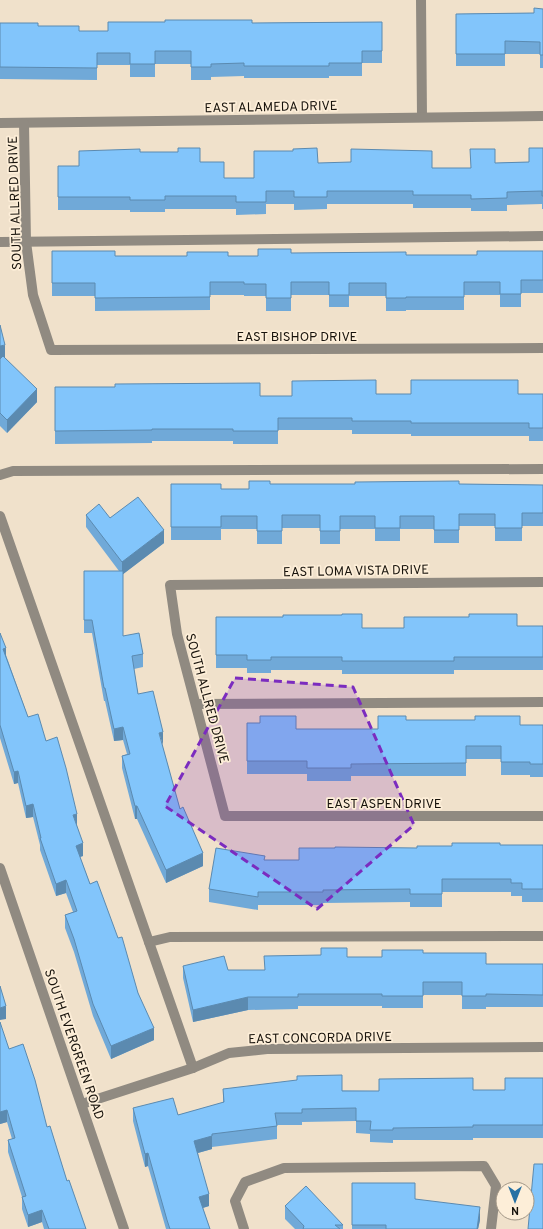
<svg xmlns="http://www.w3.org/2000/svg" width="543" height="1229" font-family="Overpass,sans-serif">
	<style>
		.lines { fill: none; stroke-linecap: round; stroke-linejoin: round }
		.minor { stroke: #908a81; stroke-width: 10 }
		.wall { fill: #70a9d8 }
		.shaded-wall { fill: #5b8ab0 }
		.building { fill: #82c5fb; stroke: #5b8ab0 }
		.marked { fill: #7b2cbf; fill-opacity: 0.2; stroke: #7b2cbf; stroke-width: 3; stroke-dasharray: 8 5; stroke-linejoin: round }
		.labels { text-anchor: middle; stroke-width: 3.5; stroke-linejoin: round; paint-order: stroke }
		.street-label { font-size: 13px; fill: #18130c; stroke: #fdeed8 }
	</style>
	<rect width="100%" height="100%" fill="#f0e1cb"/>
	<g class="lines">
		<g class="minor">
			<path d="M 421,0 L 422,117"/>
			<path d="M 0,123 L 543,116"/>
			<path d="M 24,123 L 26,242 L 33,295 L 51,350 L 543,348"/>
			<path d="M 0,242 L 543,236"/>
			<path d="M 0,475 L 13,471 L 543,469"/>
			<path d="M 0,516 L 193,1068"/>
			<path d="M 543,582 L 170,585 L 177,634 L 225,816 L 543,816"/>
			<path d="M 196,704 L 543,702"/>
			<path d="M 0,868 L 124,1229"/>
			<path d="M 149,942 L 170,937 L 543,936"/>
			<path d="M 82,1104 L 193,1068 L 229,1053 L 267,1049 L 543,1047"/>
			<path d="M 244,1229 L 235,1201 L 245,1182 L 284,1168 L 484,1166 L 496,1186 L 491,1229"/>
		</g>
	</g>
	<g class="wall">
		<path d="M 543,9 L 543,68 L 540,68 L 540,54 L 505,54 L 505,66 L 456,66 L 456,14 L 534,13 Z"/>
		<path d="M 382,22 L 382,63 L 362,63 L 362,76 L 329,76 L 329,78 L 244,78 L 244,76 L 211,77 L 211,80 L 191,80 L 191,64 L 155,64 L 155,77 L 130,77 L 130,65 L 97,65 L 97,80 L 0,79 L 0,23 L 38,26 L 79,31 L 108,31 L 252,23 Z"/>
		<path d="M 543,148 L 543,209 L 542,209 L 542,204 L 507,205 L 507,211 L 471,211 L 471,208 L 413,208 L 413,204 L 327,204 L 327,209 L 294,210 L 294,204 L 266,204 L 266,214 L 236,215 L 236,209 L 165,209 L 165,212 L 130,212 L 130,210 L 58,210 L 58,166 L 79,166 L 140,152 L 200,162 L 224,178 L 254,178 L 318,163 L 432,168 L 470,168 L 495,163 L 529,162 Z"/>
		<path d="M 52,251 L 115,256 L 258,256 L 291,253 L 406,255 L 477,255 L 543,251 L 543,293 L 521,293 L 521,307 L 500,307 L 500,295 L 464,295 L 464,310 L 406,310 L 406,311 L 386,311 L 386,296 L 349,296 L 349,307 L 329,307 L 329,295 L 291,295 L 291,311 L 266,311 L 266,296 L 244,296 L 244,295 L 210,295 L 210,310 L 95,311 L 95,296 L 52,296 Z"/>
		<path d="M 5,358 L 37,402 L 7,433 L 0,426 L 0,359 Z"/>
		<path d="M 55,387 L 260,396 L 292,396 L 376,394 L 543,394 L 543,441 L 529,441 L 529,436 L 411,436 L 411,434 L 352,434 L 352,430 L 278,430 L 278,444 L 233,444 L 233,441 L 152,441 L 152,443 L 55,444 Z"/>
		<path d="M 171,484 L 221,489 L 249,489 L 270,484 L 459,484 L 543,485 L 543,526 L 522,526 L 522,541 L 495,541 L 495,526 L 459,526 L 459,543 L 434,543 L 434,529 L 400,529 L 400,541 L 375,541 L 375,529 L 340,529 L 340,544 L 320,544 L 320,528 L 282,528 L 282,544 L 257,544 L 257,529 L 221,529 L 221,540 L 171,540 Z"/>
		<path d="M 86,515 L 110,518 L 164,543 L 123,574 L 123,636 L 143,654 L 143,667 L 134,669 L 138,694 L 162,745 L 180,809 L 203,866 L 166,883 L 137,819 L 135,819 L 122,768 L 122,756 L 127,754 L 123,740 L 114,741 L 105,701 L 104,701 L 92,633 L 84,633 L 84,571 L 119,571 L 86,527 Z"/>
		<path d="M 216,617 L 362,628 L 404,628 L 517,626 L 543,626 L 543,670 L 454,670 L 454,674 L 342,674 L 342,670 L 271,670 L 271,673 L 247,673 L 247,668 L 216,668 Z"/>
		<path d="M 0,633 L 6,655 L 28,717 L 46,741 L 77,826 L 83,856 L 80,857 L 90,884 L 138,993 L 154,1040 L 111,1059 L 93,1016 L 74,952 L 65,928 L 65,915 L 73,912 L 66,893 L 56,896 L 40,850 L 40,845 L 33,817 L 26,818 L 18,783 L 14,784 L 0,738 Z"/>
		<path d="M 406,720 L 520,725 L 543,725 L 543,777 L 530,777 L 530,775 L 501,775 L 501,759 L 466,759 L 466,776 L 351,776 L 351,781 L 307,781 L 307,774 L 247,774 L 247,723 L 296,729 L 378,729 Z"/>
		<path d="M 500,845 L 543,845 L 543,902 L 522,902 L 522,896 L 511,896 L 511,892 L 442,892 L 442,907 L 410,907 L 410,902 L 323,903 L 323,905 L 258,905 L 258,910 L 209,902 L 209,889 L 265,860 L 299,860 L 417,848 Z"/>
		<path d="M 423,953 L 486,964 L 543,964 L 543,1007 L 486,1007 L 486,1009 L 462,1009 L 462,995 L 423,995 L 423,1008 L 382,1008 L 382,1006 L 298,1006 L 298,1009 L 248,1010 L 193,1022 L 183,978 L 183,966 L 228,970 L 264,970 L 347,957 L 382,957 Z"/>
		<path d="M 9,1049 L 47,1127 L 67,1181 L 86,1229 L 44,1229 L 42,1222 L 28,1227 L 22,1209 L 22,1197 L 8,1152 L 8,1140 L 12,1139 L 7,1122 L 0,1124 Z"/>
		<path d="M 543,1078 L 543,1138 L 473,1138 L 473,1140 L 393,1140 L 393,1143 L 370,1142 L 370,1134 L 356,1133 L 356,1121 L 302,1122 L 302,1125 L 277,1125 L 277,1139 L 212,1147 L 212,1149 L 198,1153 L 209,1206 L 203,1208 L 210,1229 L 166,1229 L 148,1166 L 145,1167 L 133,1121 L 133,1108 L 178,1115 L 223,1103 L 223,1089 L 379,1091 L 473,1090 L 505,1090 Z"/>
		<path d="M 352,1183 L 415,1199 L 480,1220 L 478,1229 L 352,1229 Z"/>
		<path d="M 285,1206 L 343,1225 L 343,1229 L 295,1229 L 285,1219 Z"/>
	</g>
	<g class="shaded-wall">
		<path d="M 5,345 L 5,358 L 0,359 L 0,346 Z"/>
		<path d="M 37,389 L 37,402 L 7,433 L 7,420 Z"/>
		<path d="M 164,530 L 164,543 L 122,575 L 122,562 Z"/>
		<path d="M 6,648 L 6,660 L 3,649 Z"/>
		<path d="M 123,727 L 123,740 L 114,741 L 114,729 Z"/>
		<path d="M 163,732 L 163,745 L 159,733 Z"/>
		<path d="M 18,771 L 18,783 L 14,784 L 14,772 Z"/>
		<path d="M 33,804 L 33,817 L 26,818 L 26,806 Z"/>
		<rect x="135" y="806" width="2" height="13"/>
		<path d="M 77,814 L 77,826 L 73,815 Z"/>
		<path d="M 83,843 L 83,856 L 76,858 L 76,846 Z"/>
		<path d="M 203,853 L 203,866 L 166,883 L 166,870 Z"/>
		<path d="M 66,880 L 66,893 L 56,896 L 56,884 Z"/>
		<path d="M 248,997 L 248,1010 L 193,1022 L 193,1010 Z"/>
		<path d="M 6,1006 L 6,1019 L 0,1020 L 0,1008 Z"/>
		<path d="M 154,1028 L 154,1040 L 111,1059 L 111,1046 Z"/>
		<path d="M 7,1110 L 7,1122 L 0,1124 L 0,1112 Z"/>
		<path d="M 212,1136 L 212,1149 L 194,1154 L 194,1141 Z"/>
		<path d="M 148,1153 L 148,1166 L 145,1167 L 145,1154 Z"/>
		<path d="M 209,1194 L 209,1206 L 199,1209 L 199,1197 Z"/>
		<path d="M 480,1207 L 480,1220 L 478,1229 L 477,1229 Z"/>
		<path d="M 42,1210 L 42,1222 L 28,1227 L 28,1215 Z"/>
	</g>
	<g class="building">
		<path d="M 534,8 L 543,9 L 543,55 L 540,55 L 540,42 L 505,41 L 505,54 L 456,54 L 456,14 L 534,13 Z"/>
		<path d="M 165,20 L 252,20 L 252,23 L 382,22 L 382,51 L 362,51 L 362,63 L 329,63 L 329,66 L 244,66 L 244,63 L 211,64 L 211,67 L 191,67 L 191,51 L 155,51 L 155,64 L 130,64 L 130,53 L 97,53 L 97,68 L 0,67 L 0,23 L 38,23 L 38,26 L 79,26 L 79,31 L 108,31 L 108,22 L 165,22 Z"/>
		<path d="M 178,148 L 200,148 L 200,162 L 224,162 L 224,178 L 254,178 L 254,151 L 293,151 L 293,149 L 317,148 L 318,163 L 351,162 L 351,149 L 432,151 L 432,168 L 471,168 L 470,149 L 495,149 L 495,163 L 529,162 L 529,148 L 543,148 L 543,196 L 542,196 L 542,191 L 507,192 L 507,198 L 471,199 L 471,195 L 413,195 L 413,191 L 327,191 L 327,197 L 294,197 L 294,191 L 266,191 L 266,202 L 236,202 L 236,196 L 165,196 L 165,200 L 130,200 L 130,197 L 58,197 L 58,166 L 79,166 L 79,151 L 140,149 L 140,152 L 178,152 Z"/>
		<path d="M 258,249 L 291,249 L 291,253 L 406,252 L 406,255 L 477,255 L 477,251 L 543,251 L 543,280 L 521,280 L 521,294 L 500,294 L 500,282 L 464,282 L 464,297 L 406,297 L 406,298 L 386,298 L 386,283 L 349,283 L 349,295 L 329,295 L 329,282 L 291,282 L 291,298 L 266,298 L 266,284 L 244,284 L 244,282 L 210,282 L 210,297 L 95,298 L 95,283 L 52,283 L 52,251 L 115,251 L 115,256 L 187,256 L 187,252 L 228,252 L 228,256 L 258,256 Z"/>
		<path d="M 0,325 L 5,345 L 0,346 Z"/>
		<path d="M 3,356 L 37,389 L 7,420 L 0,413 L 0,359 Z"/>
		<path d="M 376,380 L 376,394 L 411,394 L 411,380 L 518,380 L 518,394 L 543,394 L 543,428 L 529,428 L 529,423 L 411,423 L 411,421 L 352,421 L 352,418 L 278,418 L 278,431 L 233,431 L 233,429 L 152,429 L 152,430 L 55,431 L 55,387 L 115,387 L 115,384 L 260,383 L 260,396 L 292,396 L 292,381 Z"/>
		<path d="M 249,481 L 270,481 L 270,484 L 355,484 L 355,482 L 459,481 L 459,484 L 543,485 L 543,513 L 522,513 L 522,528 L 495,528 L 495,514 L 459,514 L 459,530 L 434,530 L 434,516 L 400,516 L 400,528 L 375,528 L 375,516 L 340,516 L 340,531 L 320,531 L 320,515 L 282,515 L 282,531 L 257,531 L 257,516 L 221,516 L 221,527 L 171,527 L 171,484 L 221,484 L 221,489 L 249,489 Z"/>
		<path d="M 138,497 L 164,530 L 122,562 L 86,515 L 99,504 L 110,518 Z"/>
		<path d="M 84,571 L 123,571 L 123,636 L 139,633 L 143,654 L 132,656 L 138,694 L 153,691 L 163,732 L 159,733 L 180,809 L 183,807 L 203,853 L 166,870 L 137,806 L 135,806 L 122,756 L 130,754 L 123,727 L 114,729 L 105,688 L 104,688 L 92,620 L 84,620 Z"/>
		<path d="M 342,614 L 362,614 L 362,628 L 404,628 L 404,617 L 469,617 L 469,614 L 517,614 L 517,626 L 543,626 L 543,657 L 454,657 L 454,661 L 342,661 L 342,657 L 271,657 L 271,660 L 247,660 L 247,655 L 216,655 L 216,617 L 283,617 L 283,615 L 342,615 Z"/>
		<path d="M 0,633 L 6,648 L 3,649 L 28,717 L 38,714 L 46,741 L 57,737 L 66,768 L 77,814 L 73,815 L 83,843 L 76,846 L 90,884 L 97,881 L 118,938 L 122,937 L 138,993 L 154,1028 L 111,1046 L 93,1004 L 74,939 L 65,915 L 77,911 L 66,880 L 56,884 L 40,838 L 41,838 L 33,804 L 26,806 L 18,771 L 14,772 L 0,725 Z"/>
		<path d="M 260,716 L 296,716 L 296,729 L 378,729 L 378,716 L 406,716 L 406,720 L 475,720 L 475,716 L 520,716 L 520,725 L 543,725 L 543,764 L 530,764 L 530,762 L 501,762 L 501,746 L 466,746 L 466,763 L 351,764 L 351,768 L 307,768 L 307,761 L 247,761 L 247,723 L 260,723 Z"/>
		<path d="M 452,843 L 500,843 L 500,845 L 543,845 L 543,889 L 522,889 L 522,883 L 511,883 L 511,879 L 442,879 L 442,894 L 410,894 L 410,889 L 323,890 L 323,892 L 258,892 L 258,897 L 209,889 L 216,848 L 265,856 L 264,860 L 299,860 L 299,848 L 335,848 L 335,847 L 417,848 L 417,846 L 452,846 Z"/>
		<path d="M 321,948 L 347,948 L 347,957 L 382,957 L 382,950 L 423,950 L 423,953 L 486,953 L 486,964 L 543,964 L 543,995 L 486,994 L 486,996 L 462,996 L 462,982 L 423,982 L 423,996 L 382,996 L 382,994 L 298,994 L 298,997 L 248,997 L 193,1010 L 183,966 L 224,956 L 228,970 L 265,970 L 264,956 L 321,955 Z"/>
		<path d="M 0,986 L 6,1006 L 0,1008 Z"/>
		<path d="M 0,1022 L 9,1049 L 23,1044 L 35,1080 L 47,1127 L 50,1126 L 67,1181 L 69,1180 L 86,1229 L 49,1229 L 42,1210 L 28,1215 L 22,1197 L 26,1196 L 8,1140 L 15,1138 L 7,1110 L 0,1112 Z"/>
		<path d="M 342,1075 L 342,1091 L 379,1091 L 379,1079 L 473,1078 L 473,1090 L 505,1090 L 505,1078 L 543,1078 L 543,1125 L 473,1125 L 473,1127 L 393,1128 L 393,1130 L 370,1130 L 371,1121 L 356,1121 L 356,1108 L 302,1109 L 302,1113 L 275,1113 L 277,1126 L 212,1134 L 212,1136 L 194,1141 L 209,1194 L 199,1197 L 210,1229 L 170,1229 L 167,1220 L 148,1153 L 145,1154 L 133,1108 L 173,1098 L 178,1115 L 224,1102 L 223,1089 L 297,1080 L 297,1076 Z"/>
		<path d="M 534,1164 L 543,1164 L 543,1229 L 528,1229 Z"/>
		<path d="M 352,1183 L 415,1183 L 415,1199 L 480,1207 L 477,1229 L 386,1229 L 386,1225 L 352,1225 Z"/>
		<path d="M 306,1186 L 343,1225 L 335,1225 L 340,1229 L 303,1229 L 304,1226 L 285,1206 Z"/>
	</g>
	<path class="marked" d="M 235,678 L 353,687 L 414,825 L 317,909 L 165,806 Z"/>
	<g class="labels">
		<g class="street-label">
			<text transform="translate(271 106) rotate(-1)" y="5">EAST ALAMEDA DRIVE</text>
			<text transform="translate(14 203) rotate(-92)" y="5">SOUTH ALLRED DRIVE</text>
			<text x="297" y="341">EAST BISHOP DRIVE</text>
			<text transform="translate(356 570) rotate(-1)" y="5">EAST LOMA VISTA DRIVE</text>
			<text transform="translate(208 698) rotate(75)" y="5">SOUTH ALLRED DRIVE</text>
			<text x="384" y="808">EAST ASPEN DRIVE</text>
			<text transform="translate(320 1037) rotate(-1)" y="5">EAST CONCORDA DRIVE</text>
			<text transform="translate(75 1044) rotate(71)" y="5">SOUTH EVERGREEN ROAD</text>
		</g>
	</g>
	<g transform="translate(515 1201) rotate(180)"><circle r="19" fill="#fdeed8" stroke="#a19686"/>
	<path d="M0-3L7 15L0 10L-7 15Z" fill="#2771a4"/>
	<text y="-6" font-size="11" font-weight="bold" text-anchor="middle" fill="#18130c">N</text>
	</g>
</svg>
